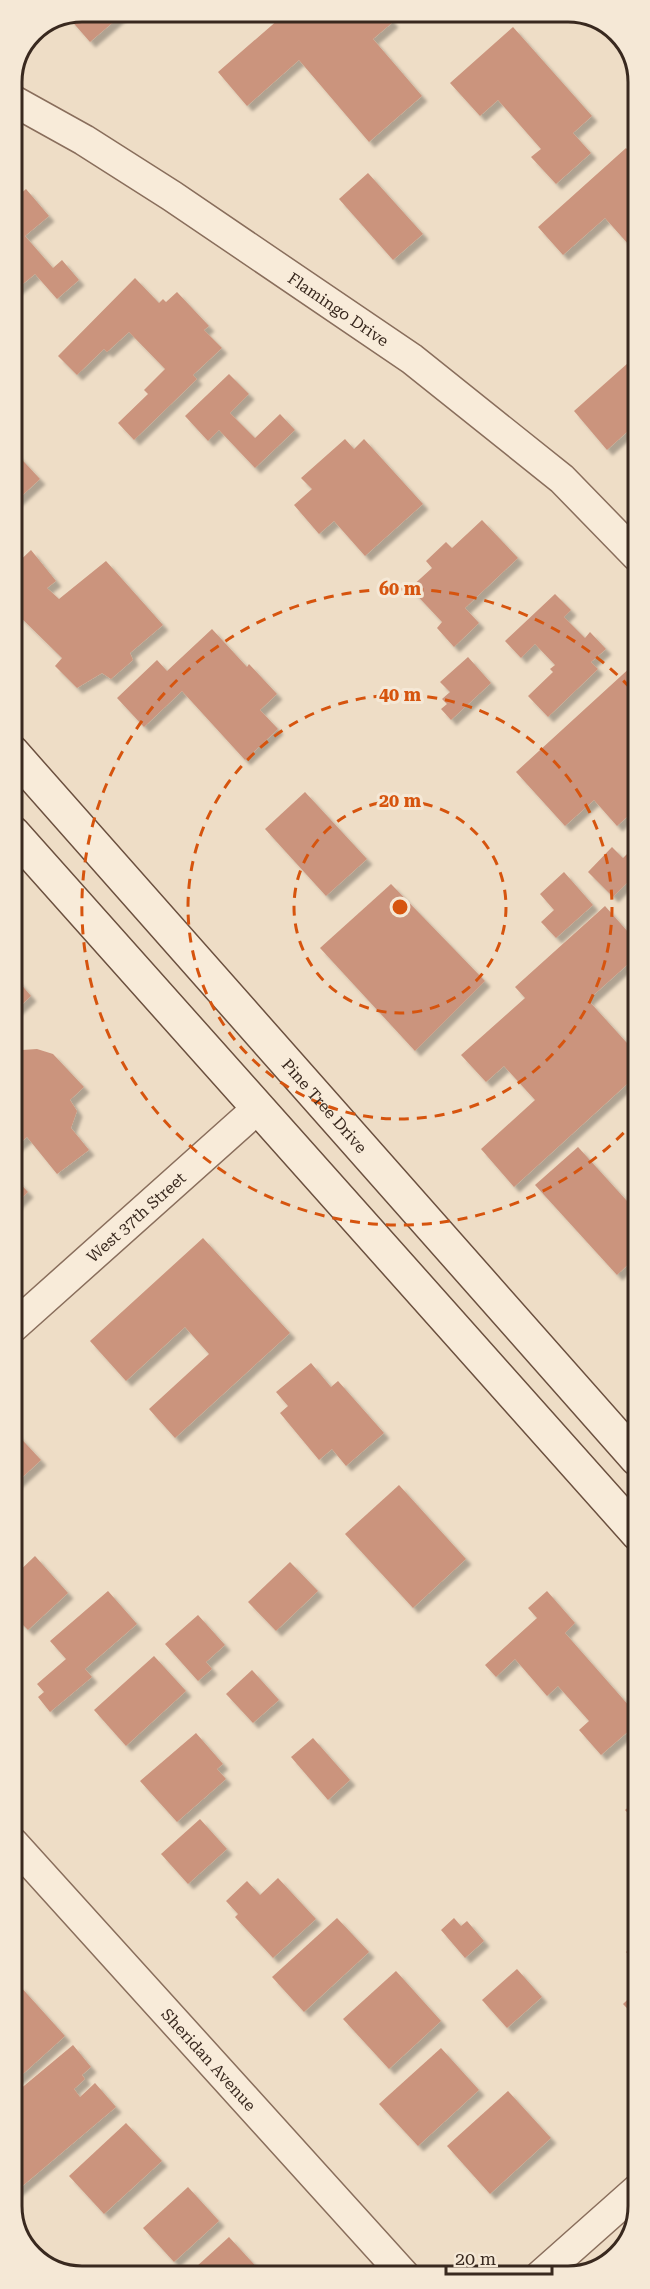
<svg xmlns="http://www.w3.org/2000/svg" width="650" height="2289" font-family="'Roboto Serif',serif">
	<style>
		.building { fill: #cb947d; filter: url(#shadow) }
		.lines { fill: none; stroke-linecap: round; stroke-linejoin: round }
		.minor-casing { stroke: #896e5c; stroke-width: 33 }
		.secondary-casing { stroke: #6b503f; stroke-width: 36 }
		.minor { stroke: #f8ebd9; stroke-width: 30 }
		.secondary { stroke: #f8ebd9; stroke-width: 33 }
		.ring { fill: none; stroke: #d6540e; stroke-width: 3; stroke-dasharray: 10 8 }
		.labels { text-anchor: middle; stroke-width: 6; stroke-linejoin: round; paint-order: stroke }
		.street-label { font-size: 16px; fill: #39291f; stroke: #f5e8d6 }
		.rim { fill: none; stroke: #39291f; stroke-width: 3 }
		.centre { fill: #d6540e; stroke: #f5e8d6; stroke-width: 3 }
		.ring-label { font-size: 18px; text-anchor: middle; font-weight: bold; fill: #d6540e; stroke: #f5e8d6; stroke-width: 6; stroke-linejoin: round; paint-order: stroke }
	</style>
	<defs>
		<filter id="shadow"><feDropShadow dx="5.5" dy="5.5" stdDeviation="1.5" flood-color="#0004"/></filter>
	</defs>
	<rect width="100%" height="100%" fill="#eeddc6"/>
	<g class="building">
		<path d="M 83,12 L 125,12 L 90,42 L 69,18 Z"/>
		<path d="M 287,12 L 385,12 L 393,22 L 373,39 L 422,96 L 369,142 L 299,60 L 247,106 L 218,72 Z"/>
		<path d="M 513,27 L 592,116 L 573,133 L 591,153 L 556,184 L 531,157 L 541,149 L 498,100 L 480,116 L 450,83 Z"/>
		<path d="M 626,148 L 637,160 L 637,254 L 605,218 L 563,255 L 538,227 Z"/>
		<path d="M 368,173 L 423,234 L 393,260 L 339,199 Z"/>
		<path d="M 26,189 L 49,216 L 25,236 L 53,268 L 62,260 L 79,280 L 57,299 L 35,274 L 12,293 L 12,201 Z"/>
		<path d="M 135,278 L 159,303 L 163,299 L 166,302 L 177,292 L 209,326 L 204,330 L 222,348 L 193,375 L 197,379 L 134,440 L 118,423 L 148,394 L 144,390 L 165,369 L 129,332 L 107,352 L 104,349 L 77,375 L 58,356 Z"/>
		<path d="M 637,355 L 637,423 L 607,450 L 574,411 Z"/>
		<path d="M 229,374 L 249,394 L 230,413 L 255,438 L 280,414 L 295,430 L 255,468 L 219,430 L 208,441 L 185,416 Z"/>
		<path d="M 345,439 L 354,449 L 364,439 L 423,504 L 365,556 L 334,521 L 319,534 L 294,505 L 312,489 L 301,478 Z"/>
		<path d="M 12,449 L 40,479 L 12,505 Z"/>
		<path d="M 482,520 L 518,558 L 465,608 L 479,623 L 454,647 L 437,628 L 442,622 L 410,588 L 432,568 L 426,561 L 446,542 L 452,548 Z"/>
		<path d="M 31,550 L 56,581 L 47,588 L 59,599 L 106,561 L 163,625 L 130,653 L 133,660 L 111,679 L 102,673 L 77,688 L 55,666 L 62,658 L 12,609 L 12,568 Z"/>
		<path d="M 555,594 L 571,610 L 564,617 L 585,638 L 590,632 L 606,649 L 591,662 L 598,669 L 548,717 L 528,696 L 553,672 L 550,669 L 555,665 L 535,644 L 521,658 L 505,641 Z"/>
		<path d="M 212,629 L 247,667 L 249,664 L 277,694 L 260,710 L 278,729 L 245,760 L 182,691 L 144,727 L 117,698 L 157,660 L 167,671 Z"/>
		<path d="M 468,657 L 491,683 L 451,720 L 441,709 L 447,704 L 442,699 L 450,692 L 440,682 Z"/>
		<path d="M 633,665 L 637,670 L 637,716 L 632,720 L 637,725 L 637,808 L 617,826 L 594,800 L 565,826 L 516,772 Z"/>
		<path d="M 305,792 L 367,859 L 326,896 L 265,829 Z"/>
		<path d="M 637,844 L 637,873 L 613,897 L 588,872 L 612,847 L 623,858 Z"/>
		<path d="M 564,872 L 593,905 L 556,938 L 541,922 L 554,910 L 540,894 Z"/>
		<path d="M 391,884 L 485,981 L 415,1051 L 320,948 Z"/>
		<path d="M 605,906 L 637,942 L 637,956 L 588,1000 L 637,1054 L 637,1075 L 514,1187 L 481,1149 L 535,1100 L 504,1066 L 486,1082 L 461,1055 L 525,998 L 515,987 Z"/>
		<path d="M 13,975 L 31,996 L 13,1013 Z"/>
		<path d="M 37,1049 L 53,1054 L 84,1087 L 70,1100 L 77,1111 L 71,1128 L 89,1150 L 57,1174 L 27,1137 L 13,1149 L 13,1059 L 22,1050 Z"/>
		<path d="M 578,1147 L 637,1212 L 637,1256 L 617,1275 L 535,1185 Z"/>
		<path d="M 13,1176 L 28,1192 L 13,1207 Z"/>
		<path d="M 203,1238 L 290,1333 L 175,1438 L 149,1409 L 209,1354 L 185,1327 L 126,1381 L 90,1341 Z"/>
		<path d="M 311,1363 L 331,1387 L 338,1381 L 384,1433 L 346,1466 L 332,1449 L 319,1460 L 280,1413 L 288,1406 L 276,1392 Z"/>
		<path d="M 13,1430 L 41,1460 L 13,1486 Z"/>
		<path d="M 399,1485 L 466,1559 L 413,1608 L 345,1534 Z"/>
		<path d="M 35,1556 L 68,1593 L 28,1630 L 13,1615 L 13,1577 Z"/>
		<path d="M 290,1562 L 318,1591 L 276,1631 L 248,1602 Z"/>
		<path d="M 108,1591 L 137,1624 L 85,1669 L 92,1677 L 50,1712 L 38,1697 L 44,1692 L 37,1684 L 66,1659 L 50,1641 Z"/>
		<path d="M 547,1591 L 575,1623 L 565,1633 L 638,1716 L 638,1723 L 601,1755 L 579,1730 L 589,1721 L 558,1686 L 547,1696 L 515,1659 L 496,1677 L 485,1665 L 537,1618 L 528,1608 Z"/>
		<path d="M 198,1615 L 225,1645 L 206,1662 L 212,1669 L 198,1681 L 165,1644 Z"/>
		<path d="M 154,1656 L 186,1691 L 126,1746 L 94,1710 Z"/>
		<path d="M 252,1670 L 279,1700 L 253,1723 L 226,1694 Z"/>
		<path d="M 196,1733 L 223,1764 L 217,1769 L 226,1779 L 177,1822 L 140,1781 Z"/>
		<path d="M 313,1738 L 350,1780 L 328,1800 L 291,1757 Z"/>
		<path d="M 638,1799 L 638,1824 L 625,1810 Z"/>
		<path d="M 200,1819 L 227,1849 L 188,1884 L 161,1854 Z"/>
		<path d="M 278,1878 L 316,1919 L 273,1958 L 235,1917 L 238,1914 L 226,1901 L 247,1881 L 260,1895 Z"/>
		<path d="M 337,1918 L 369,1952 L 304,2012 L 272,1977 Z"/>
		<path d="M 454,1918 L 461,1926 L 467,1921 L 484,1941 L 465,1958 L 441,1930 Z"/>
		<path d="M 638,1941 L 638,1966 L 626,1952 Z"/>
		<path d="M 517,1969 L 542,1997 L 507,2028 L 482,2000 Z"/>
		<path d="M 396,1971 L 441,2021 L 389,2069 L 343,2019 Z"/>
		<path d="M 19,1985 L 65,2036 L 13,2083 L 13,1990 Z"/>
		<path d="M 638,1990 L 638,2020 L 623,2004 Z"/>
		<path d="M 73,2045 L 91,2067 L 82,2075 L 85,2079 L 74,2089 L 80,2097 L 95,2083 L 116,2107 L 13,2194 L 13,2095 Z"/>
		<path d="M 441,2048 L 479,2090 L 418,2146 L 379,2104 Z"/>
		<path d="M 508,2091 L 551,2138 L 490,2194 L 447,2146 Z"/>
		<path d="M 126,2123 L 162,2161 L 104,2214 L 69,2176 Z"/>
		<path d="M 188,2187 L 219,2221 L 174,2262 L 143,2228 Z"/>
		<path d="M 229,2237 L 264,2275 L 262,2276 L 185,2277 Z"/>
	</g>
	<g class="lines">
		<g class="minor-casing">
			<g id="minor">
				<path id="s1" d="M 12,100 L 84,140 L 172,196 L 412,359 L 562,479 L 637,556"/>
				<path id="s2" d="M 13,1327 L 258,1108"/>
				<path id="s3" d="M 13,1843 L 405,2276"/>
				<path d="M 540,2276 L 638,2189"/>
			</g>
		</g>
		<g class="secondary-casing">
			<g id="secondary">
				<path id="s4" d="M 12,752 L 637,1459"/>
				<path d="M 13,833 L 638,1534"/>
			</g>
		</g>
		<use href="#minor" class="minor"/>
		<use href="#secondary" class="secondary"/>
	</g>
	<g class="ring">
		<circle cx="400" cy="907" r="106"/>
		<circle cx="400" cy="907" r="212"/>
		<path d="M636 1120A318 318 0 1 1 636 694"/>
	</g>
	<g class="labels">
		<g class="street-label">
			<text dy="6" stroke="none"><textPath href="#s1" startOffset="388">Flamingo Drive</textPath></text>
			<text dy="6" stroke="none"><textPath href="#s4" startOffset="472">Pine Tree Drive</textPath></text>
			<text dy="6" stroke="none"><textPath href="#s2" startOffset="165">West 37th Street</textPath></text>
			<text dy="6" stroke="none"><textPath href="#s3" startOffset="292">Sheridan Avenue</textPath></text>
		</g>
	</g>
	<path d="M0 0H650V2289H0ZM82 22H568A60 60 0 0 1 628 82V2206A60 60 0 0 1 568 2266H82A60 60 0 0 1 22 2206V82A60 60 0 0 1 82 22Z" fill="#f5e8d6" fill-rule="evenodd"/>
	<path class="rim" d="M82 22H568A60 60 0 0 1 628 82V2206A60 60 0 0 1 568 2266H82A60 60 0 0 1 22 2206V82A60 60 0 0 1 82 22Z"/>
	<circle cx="400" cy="907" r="9" class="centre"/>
	<g class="ring-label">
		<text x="400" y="595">60 m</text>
		<text x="400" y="701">40 m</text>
		<text x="400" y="807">20 m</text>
	</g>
	<path d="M446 2265v9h106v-9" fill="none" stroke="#39291f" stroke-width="3"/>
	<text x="455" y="2265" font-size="18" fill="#39291f" stroke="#f5e8d6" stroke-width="4.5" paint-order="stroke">20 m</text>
</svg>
